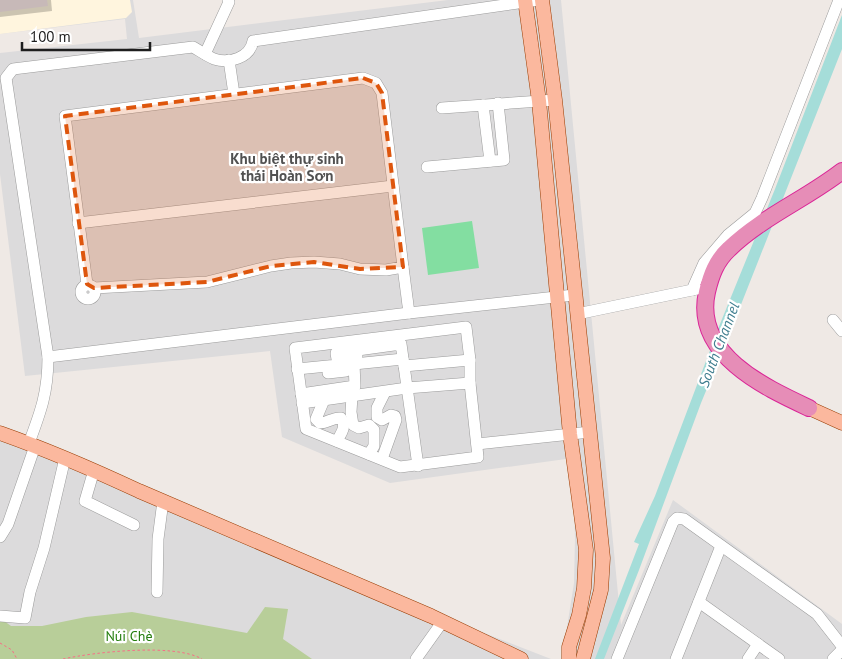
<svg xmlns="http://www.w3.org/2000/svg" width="842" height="659" font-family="'PT Sans',sans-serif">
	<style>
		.residential { fill: #dcdbdc }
		.education { fill: #fff5de }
		.forest { fill: #b8ce99 }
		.pitch { fill: #83dea1 }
		.water { fill: #a5ddd9 }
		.shadow { fill: #0003 }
		.building { fill: #c7b9b8 }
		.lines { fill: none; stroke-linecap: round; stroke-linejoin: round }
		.minor-casing { stroke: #9b9b9b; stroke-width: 12 }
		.major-casing { stroke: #983b01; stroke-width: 15 }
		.highway-casing { stroke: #da2597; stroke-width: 18 }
		.path { stroke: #f96c86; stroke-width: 1; stroke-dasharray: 2.5 2.5; stroke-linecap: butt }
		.minor { stroke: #fff; stroke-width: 11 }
		.major { stroke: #fbb89e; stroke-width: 14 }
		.highway { stroke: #e68db7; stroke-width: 16 }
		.marked { fill: #de560d; fill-opacity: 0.2; stroke: #de560d; stroke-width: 4; stroke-dasharray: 10 6; stroke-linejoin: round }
		.labels { text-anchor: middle; stroke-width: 4.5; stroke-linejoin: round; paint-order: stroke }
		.park-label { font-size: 14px; fill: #237d0c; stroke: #fff }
		.neighbourhood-label { font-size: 15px; font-weight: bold; fill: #515151; stroke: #fff }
		.water-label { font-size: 15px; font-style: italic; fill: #3f7e8f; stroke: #fff }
	</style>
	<rect width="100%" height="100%" fill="#efe9e5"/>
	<g class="residential">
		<path d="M 0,0 L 133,0 L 139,38 L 448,0 L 561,0 L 621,625 L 673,500 L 842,624 L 842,659 L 562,659 L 574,583 L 575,538 L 573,458 L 390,483 L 282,437 L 270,351 L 25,376 L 0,174 L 0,53 L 127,39 L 125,19 L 0,34 Z"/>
		<path d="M 0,430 L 53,448 L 282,544 L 461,624 L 551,659 L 0,659 Z"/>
	</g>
	<path class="education" d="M 0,0 L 130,0 L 132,12 L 126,18 L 0,34 Z"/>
	<path class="forest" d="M 265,607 L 288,609 L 283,639 L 312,659 L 0,659 L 0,618 L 11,626 L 42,626 L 86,617 L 132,612 L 247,633 Z"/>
	<path class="pitch" d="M 472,221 L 479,268 L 428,275 L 422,228 Z"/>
	<path class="water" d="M 842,15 L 842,49 L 727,340 L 701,403 L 639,570 L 604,659 L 595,659 L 639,544 L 634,542 L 655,496 L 720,324 L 775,189 Z"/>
	<path class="shadow" d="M 0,0 L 51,0 L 52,11 L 0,17 Z"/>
	<path class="building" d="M 0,0 L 47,0 L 48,6 L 0,12 Z"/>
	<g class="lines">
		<g class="minor-casing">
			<g id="minor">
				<path d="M 539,0 L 253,41 C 250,58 229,64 214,59 C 207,56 200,51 193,47 L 13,69 L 6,78 L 48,357 L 409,313 L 574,295"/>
				<path d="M 205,54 L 229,2 L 228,0"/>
				<path d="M 229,60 L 234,94"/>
				<path d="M 483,105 L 490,161"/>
				<path d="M 442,108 L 555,100"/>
				<path d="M 427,167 L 504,160 L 498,103"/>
				<path d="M 78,223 L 393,186"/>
				<path d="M 403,267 L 409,313"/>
				<path d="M 87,284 L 65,116 L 363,78 L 376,83 L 382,93 L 403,267 L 386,270 L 360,269 L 340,264 L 314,262 L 291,263 L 271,266 L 207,282 L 94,288"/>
				<circle cx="88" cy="292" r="7"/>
				<path d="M 692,290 L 704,263 L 728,235 L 755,213 L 762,198 L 839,0"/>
				<path d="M 577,314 L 697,289"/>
				<path d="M 833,320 L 842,331"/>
				<path d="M 466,327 L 470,360 L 470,383 L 478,457 L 400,467 L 306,429 L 295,348 Z"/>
				<path d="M 404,366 L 470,360"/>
				<path d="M 297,369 L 338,365 L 336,353 L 401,344 L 418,466"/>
				<path d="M 328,373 L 346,371 L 345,358 L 357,356"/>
				<path d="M 301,394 L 355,386 L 354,364 L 403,359"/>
				<path d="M 352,396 L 351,412 L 353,425 L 359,428 L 369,425 L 374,430 L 374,446 L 369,454"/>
				<path d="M 324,400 L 316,419 L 320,423 C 328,423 333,417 341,418 C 347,427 341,433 337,441"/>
				<path d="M 302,403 L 407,388 L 470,383"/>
				<path d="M 29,443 C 41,411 48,392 48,357"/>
				<path d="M 477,444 L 590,432"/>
				<path d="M 382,459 L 396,420 L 395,416 L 391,415 L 382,420 L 377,417 L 377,408 L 385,392"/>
				<path d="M 94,470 L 85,501 L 134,525"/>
				<path d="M 0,537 L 8,524 L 35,446"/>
				<path d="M 157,592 L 158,539 L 163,501"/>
				<path d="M 699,602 L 779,659"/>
				<path d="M 0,616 L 25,618 L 30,592 L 44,548 L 65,458"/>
				<path d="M 416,659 L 443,621"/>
				<path d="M 617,659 L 673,522 L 677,518 L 684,519 L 817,614 L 842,646"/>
				<path d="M 676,659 L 721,546"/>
				<path d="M 748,659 L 758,644"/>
				<path d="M 833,659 L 842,650"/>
			</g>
		</g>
		<g class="major-casing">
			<g id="major">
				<path d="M 525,0 L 539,101 L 570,434 L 586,550 L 584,588 L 579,615 L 569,647 L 569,659"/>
				<path d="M 542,0 L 555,100 L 603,558 L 601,590 L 583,659"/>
				<path d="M 809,408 L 842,423"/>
				<path d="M 0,433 C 48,450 94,470 139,491 L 431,616 L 521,659"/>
			</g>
		</g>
		<g class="highway-casing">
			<path id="highway" d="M 809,408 C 764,387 693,354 707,292 C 711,275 716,261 729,249 C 762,217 806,199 842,171"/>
		</g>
		<g class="path">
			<path d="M 0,643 L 12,650 L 17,659"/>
			<path d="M 63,659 C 95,652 174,643 202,659"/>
		</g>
		<use href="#minor" class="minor"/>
		<use href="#major" class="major"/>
		<use href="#highway" class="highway"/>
	</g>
	<path class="marked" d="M 363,78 L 376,83 L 382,93 L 403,267 L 360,269 L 314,262 L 271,266 L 207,282 L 94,288 L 87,284 L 65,116 Z"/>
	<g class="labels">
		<g class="park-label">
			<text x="129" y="641">Núi Chè</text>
		</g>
		<g class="neighbourhood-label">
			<text x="287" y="164">Khu biệt thự sinh<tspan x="287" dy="17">thái Hoàn Sơn</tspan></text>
		</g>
		<g class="water-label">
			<text transform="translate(719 345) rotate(-69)" y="5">South Channel</text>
		</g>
	</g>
	<path d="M22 42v8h128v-8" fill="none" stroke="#1e1e1e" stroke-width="2.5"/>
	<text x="30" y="42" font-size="15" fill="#1e1e1e" stroke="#ffffff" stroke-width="4" paint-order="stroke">100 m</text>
</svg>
